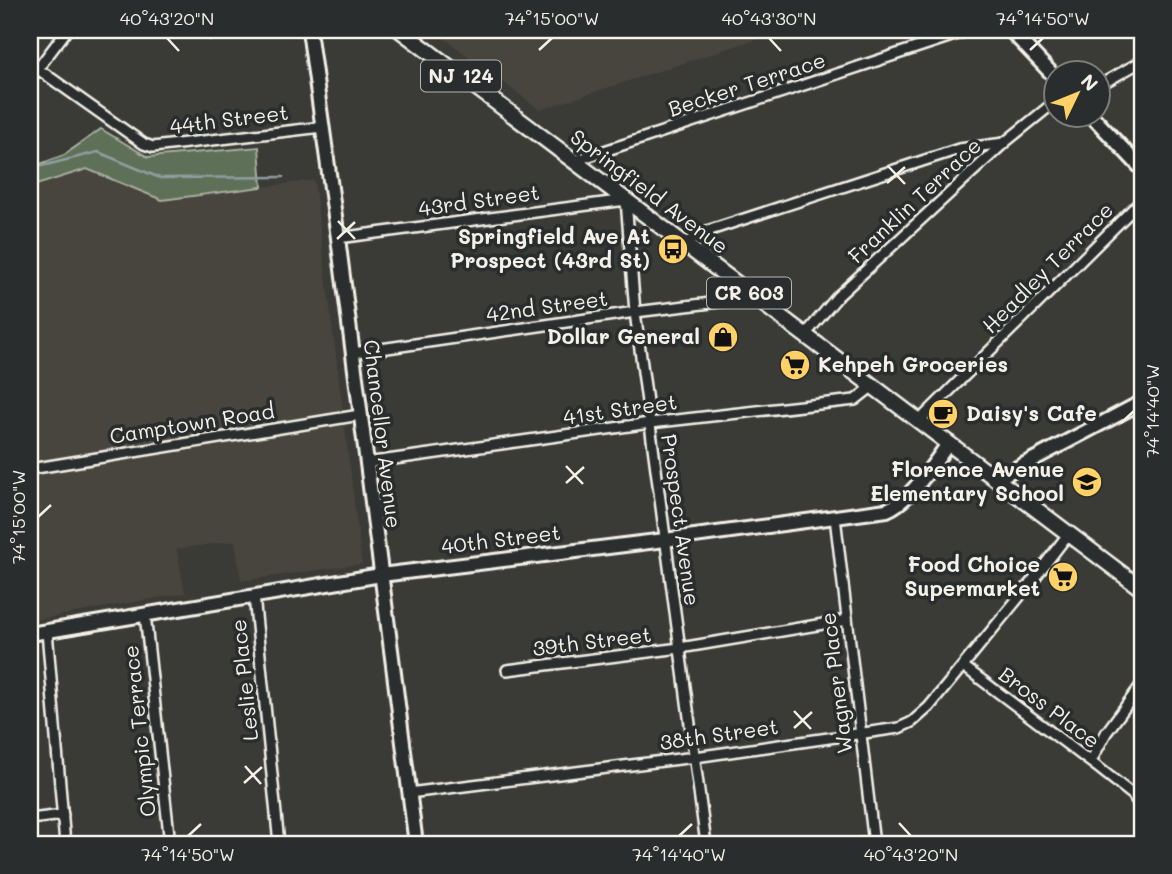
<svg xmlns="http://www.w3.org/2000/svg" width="1172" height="874" font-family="Mali,sans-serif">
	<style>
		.built { fill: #46443c }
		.green { fill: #5e7059; stroke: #a9b0a0; stroke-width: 2 }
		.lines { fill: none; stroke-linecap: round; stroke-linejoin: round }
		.stream { stroke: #8f9ea0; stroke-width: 2.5 }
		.street-casing { stroke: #f4f1e8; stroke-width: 14 }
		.secondary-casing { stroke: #f4f1e8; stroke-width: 18 }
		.primary-casing { stroke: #f4f1e8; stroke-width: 19 }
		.street { stroke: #2a2d2e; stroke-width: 9 }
		.secondary { stroke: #2a2d2e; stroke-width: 12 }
		.primary { stroke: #2a2d2e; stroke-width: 14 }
		.ticks { fill: none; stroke: #f4f1e8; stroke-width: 2.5 }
		.labels { text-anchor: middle; stroke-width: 7; stroke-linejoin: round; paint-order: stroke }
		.shield { fill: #2a2d2e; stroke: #b7b6b0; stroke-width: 2 }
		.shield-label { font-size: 19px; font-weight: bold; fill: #f4f1e8 }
		.street-label { font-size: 21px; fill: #f4f1e8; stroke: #2a2d2e }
		.poi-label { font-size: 21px; font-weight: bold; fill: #f4f1e8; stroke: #2a2d2e; text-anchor: end }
		.neatline { fill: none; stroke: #f4f1e8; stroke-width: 2.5 }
		.ticks-label { font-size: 18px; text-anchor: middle; fill: #f4f1e8 }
	</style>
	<rect width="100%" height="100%" fill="#3a3a36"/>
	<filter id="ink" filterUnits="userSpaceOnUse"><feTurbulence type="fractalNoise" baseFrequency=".0143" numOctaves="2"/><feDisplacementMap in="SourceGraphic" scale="14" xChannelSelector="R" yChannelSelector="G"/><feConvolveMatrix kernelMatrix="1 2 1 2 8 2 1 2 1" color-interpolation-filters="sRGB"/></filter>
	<g filter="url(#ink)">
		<g class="built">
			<path d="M 433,30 L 785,30 L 540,110 Z"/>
			<path d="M 87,169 L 162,200 L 314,180 L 362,564 L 241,581 L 235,541 L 177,549 L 185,593 L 30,621 L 30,187 Z"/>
		</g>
		<path class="green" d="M 101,129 L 148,157 L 259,147 L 262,187 L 162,200 L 87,169 L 30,187 L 30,168 L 64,155 Z"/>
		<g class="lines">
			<path class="stream" d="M 30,169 L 98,152 L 160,178 L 283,177"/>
			<g class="street-casing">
				<g id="street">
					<path d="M 212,34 L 235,30"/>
					<path d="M 38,69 L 144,144 L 153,147 L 322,127"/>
					<path d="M 30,79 L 67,30"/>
					<path d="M 1098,86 L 1142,61"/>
					<path d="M 574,161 L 970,30"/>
					<path d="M 338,238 L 626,200 L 635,312 L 706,844"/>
					<path d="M 684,244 L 704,232 L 959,149 L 1004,143"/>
					<path d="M 805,335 L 838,296 L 1004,143 L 1056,101"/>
					<path d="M 353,353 L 635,312 L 728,301 L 743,289"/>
					<path d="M 919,421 L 1142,200"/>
					<path d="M 366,463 L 650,423 L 855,400 L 873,386"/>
					<path d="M 30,469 L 360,415"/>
					<path d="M 835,517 L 874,844"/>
					<path d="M 254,596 L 279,844"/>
					<path d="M 145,614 L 170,844"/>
					<path d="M 47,631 L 65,844"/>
					<path d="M 963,666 L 1100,769 L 1133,795 L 1142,809"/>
					<path d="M 507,670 L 680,648 L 847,620"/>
					<path d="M 1091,761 L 1106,733 L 1142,684"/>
					<path d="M 409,793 L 695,757 L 899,728 L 912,722 L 929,707 L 1033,580 L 1069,533"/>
					<path d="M 30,819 L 63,815"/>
					<path d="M 856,844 L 873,842"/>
				</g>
			</g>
			<g class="secondary-casing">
				<g id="secondary">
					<path d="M 309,30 L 338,238 L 416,844"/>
					<path d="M 1010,30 L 1056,78"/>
					<path d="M 1092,116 L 1142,169"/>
					<path d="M 996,479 L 1142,402"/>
					<path d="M 30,634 L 381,575 L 665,540 L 887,510 C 911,500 933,464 949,443"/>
				</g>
			</g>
			<g class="primary-casing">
				<path id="primary" d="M 400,30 L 1142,589"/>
			</g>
			<use href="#street" class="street"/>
			<use href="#secondary" class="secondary"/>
			<use href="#primary" class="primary"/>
		</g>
	</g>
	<path class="ticks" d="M 167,38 L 179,51M 769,38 L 781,51M 539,50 L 552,38M 1030,50 L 1043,38M 888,166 L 905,184M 887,183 L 905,167M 338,221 L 355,239M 337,239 L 355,222M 1121,423 L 1134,411M 566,466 L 583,484M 566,483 L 584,467M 38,517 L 51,505M 794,711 L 811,729M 794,728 L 812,712M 245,766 L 261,784M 244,783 L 262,767M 899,823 L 911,836M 188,836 L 201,824M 679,836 L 692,824"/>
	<defs>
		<g id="bus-disc" transform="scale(1.575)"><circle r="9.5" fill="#ffd166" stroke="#2a2d2e"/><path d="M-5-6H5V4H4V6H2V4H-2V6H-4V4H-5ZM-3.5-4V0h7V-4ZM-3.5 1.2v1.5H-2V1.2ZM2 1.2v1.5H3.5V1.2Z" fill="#111"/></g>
		<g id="shop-disc" transform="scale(1.575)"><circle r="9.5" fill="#ffd166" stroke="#2a2d2e"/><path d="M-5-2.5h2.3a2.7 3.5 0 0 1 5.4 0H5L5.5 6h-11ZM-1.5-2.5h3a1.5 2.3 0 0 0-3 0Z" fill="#111"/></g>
		<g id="supermarket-disc" transform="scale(1.575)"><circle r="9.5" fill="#ffd166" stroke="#2a2d2e"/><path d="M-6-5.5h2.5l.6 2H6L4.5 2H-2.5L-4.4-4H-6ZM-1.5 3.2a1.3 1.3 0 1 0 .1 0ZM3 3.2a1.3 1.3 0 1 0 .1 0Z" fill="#111"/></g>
		<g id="cafe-disc" transform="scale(1.575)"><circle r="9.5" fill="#ffd166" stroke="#2a2d2e"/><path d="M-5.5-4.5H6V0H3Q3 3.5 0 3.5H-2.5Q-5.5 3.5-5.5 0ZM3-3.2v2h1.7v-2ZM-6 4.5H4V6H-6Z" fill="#111"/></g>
		<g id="school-disc" transform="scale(1.575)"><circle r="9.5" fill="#ffd166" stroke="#2a2d2e"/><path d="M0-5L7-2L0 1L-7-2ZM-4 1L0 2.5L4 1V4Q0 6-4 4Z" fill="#111"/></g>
	</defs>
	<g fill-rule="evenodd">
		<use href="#bus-disc" x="673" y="249"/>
		<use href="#shop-disc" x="723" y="337"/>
		<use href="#supermarket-disc" x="795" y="365"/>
		<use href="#cafe-disc" x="943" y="414"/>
		<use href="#school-disc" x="1087" y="482"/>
		<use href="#supermarket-disc" x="1063" y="577"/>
	</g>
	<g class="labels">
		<g class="shield">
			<rect x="421" y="60.5" width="80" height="31" rx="5"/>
			<rect x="707" y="277.5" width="84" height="31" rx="5"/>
		</g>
		<g class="shield-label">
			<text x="461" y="83">NJ 124</text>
			<text x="749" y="300">CR 603</text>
		</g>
		<g class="street-label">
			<text transform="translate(747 85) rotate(-18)" y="7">Becker Terrace</text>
			<text transform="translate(229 120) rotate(-7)" y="7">44th Street</text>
			<text transform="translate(649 192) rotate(37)" y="7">Springfield Avenue</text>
			<text transform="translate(479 201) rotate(-8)" y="7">43rd Street</text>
			<text transform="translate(915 201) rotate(-43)" y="7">Franklin Terrace</text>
			<text transform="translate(1048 268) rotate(-45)" y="7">Headley Terrace</text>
			<text transform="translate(547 307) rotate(-8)" y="7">42nd Street</text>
			<text transform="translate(620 410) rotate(-8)" y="7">41st Street</text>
			<text transform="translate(192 424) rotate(-9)" y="7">Camptown Road</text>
			<text transform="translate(382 434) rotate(83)" y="7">Chancellor Avenue</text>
			<text transform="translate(680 520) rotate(82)" y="7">Prospect Avenue</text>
			<text transform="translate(501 540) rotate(-7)" y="7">40th Street</text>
			<text transform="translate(592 642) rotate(-7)" y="7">39th Street</text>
			<text transform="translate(245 680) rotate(-96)" y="7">Leslie Place</text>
			<text transform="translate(837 683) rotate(-97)" y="7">Wagner Place</text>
			<text transform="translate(1049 708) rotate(37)" y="7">Bross Place</text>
			<text transform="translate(140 731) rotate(-96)" y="7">Olympic Terrace</text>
			<text transform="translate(719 735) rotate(-8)" y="7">38th Street</text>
		</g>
		<g class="poi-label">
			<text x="650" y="244">Springfield Ave At<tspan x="650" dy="24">Prospect (43rd St)</tspan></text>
			<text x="700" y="344">Dollar General</text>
			<text x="818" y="372" text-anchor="start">Kehpeh Groceries</text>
			<text x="966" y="421" text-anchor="start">Daisy's Cafe</text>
			<text x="1064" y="477">Florence Avenue<tspan x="1064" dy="24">Elementary School</tspan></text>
			<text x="1040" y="572">Food Choice<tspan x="1040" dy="24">Supermarket</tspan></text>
		</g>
	</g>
	<rect width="1172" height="874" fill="none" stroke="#2a2d2e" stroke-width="77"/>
	<g transform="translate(1077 94) rotate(47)"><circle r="33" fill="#2a2d2e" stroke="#7b7b78" stroke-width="2"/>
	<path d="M0-5L12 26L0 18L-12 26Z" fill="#ffd166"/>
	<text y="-10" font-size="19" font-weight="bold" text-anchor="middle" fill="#f4f1e8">N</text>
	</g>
	<rect x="38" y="38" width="1096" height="798" class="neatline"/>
	<g class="ticks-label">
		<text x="167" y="25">40°43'20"N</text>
		<text x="552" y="25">74°15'00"W</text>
		<text x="769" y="25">40°43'30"N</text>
		<text x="1043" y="25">74°14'50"W</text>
		<text transform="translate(1153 411) rotate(-90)" y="6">74°14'40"W</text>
		<text transform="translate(19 517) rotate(-90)" y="6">74°15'00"W</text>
		<text x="188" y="861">74°14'50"W</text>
		<text x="679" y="861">74°14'40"W</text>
		<text x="911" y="861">40°43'20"N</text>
	</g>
</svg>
